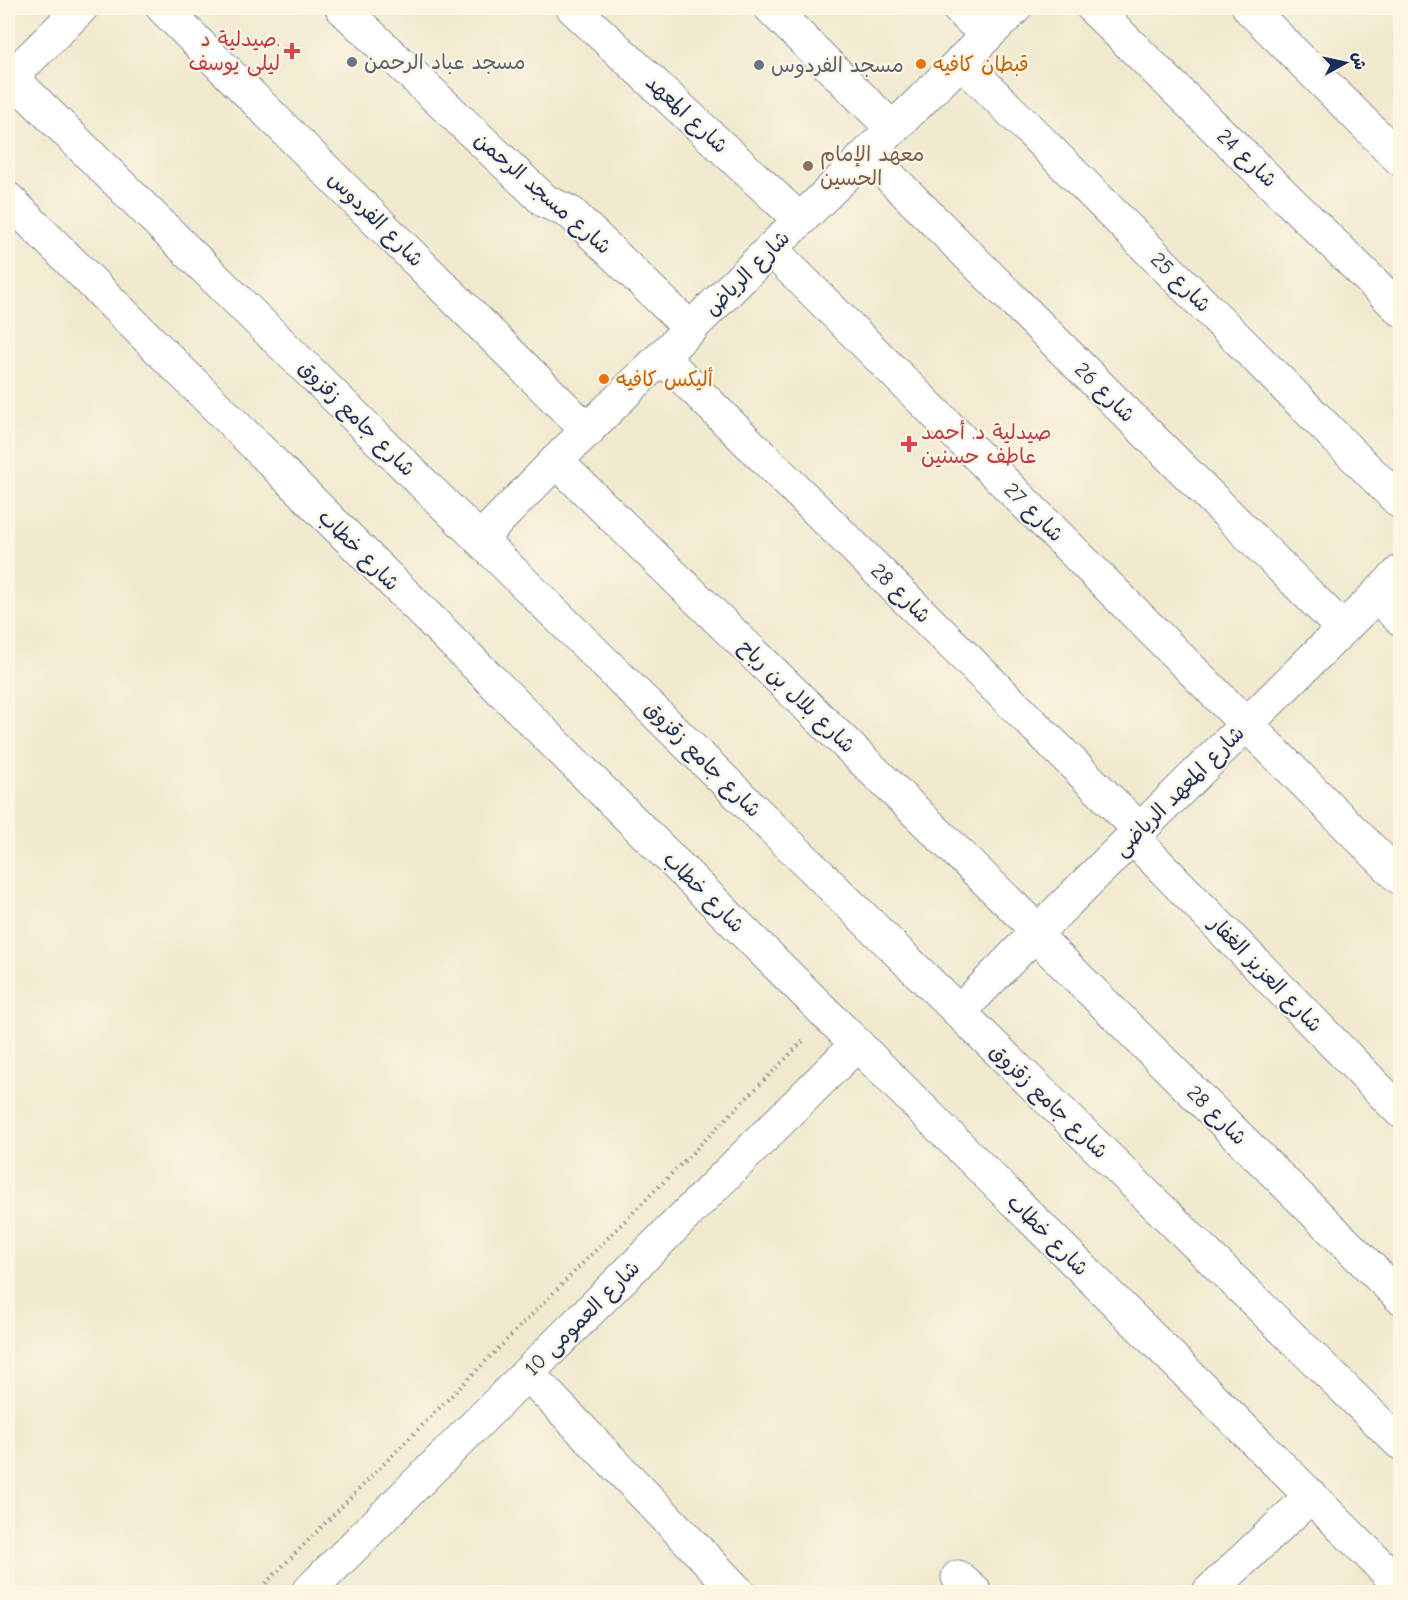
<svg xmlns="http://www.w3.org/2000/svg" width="1408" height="1600" font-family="'Comic Neue','Playpen Sans Arabic',sans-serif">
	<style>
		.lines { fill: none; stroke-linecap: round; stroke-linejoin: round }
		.minor-casing { stroke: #868c96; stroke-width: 35 }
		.path { stroke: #868c96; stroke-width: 4; stroke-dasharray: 1.5 4.5; stroke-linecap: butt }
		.minor { stroke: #fff; stroke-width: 33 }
		.health-dot { fill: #e0444e; stroke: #fcf5e5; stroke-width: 2 }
		.worship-dot { fill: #6b7280; stroke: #fcf5e5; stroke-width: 2 }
		.food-dot { fill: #e8710a; stroke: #fcf5e5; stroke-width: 2 }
		.education-dot { fill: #8d6e63; stroke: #fcf5e5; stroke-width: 2 }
		.labels { text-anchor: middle; stroke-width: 4.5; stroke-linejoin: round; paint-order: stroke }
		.health-label { font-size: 21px; fill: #be3a42; stroke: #fcf5e5; text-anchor: end }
		.worship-label { font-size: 21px; fill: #5b616d; stroke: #fcf5e5; text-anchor: start }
		.food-label { font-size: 21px; fill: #c56008; stroke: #fcf5e5; text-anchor: start }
		.street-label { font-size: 21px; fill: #1b2f5e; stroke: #fcf5e5 }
		.education-label { font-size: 21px; fill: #785e54; stroke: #fcf5e5; text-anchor: start }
	</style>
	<rect width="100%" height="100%" fill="#fcf5e5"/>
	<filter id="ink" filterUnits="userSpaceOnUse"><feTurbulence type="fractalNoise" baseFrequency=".0167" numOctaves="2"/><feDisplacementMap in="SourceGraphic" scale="12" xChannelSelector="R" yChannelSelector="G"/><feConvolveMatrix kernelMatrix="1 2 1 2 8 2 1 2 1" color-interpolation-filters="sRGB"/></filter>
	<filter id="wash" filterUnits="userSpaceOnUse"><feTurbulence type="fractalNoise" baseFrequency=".008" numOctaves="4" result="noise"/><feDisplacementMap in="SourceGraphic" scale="24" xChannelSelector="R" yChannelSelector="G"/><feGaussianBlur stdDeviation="1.35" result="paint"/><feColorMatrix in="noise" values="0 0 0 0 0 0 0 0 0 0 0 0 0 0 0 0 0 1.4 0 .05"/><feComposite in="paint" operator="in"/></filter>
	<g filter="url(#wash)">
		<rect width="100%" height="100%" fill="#f0e9ce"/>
	</g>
	<g filter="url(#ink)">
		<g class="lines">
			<g class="minor-casing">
				<g id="minor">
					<path d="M 163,8 L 588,431"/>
					<path d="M 342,8 L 545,201 L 571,213 L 691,329"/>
					<path d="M 573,8 L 800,220"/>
					<path d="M 771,8 L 893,129"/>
					<path d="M 958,8 L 987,35"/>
					<path d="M 1093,8 L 1400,309"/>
					<path d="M 1249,8 L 1400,159"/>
					<path d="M 961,61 L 1400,502"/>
					<path d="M 8,74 L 959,1012 L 1400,1443"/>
					<path d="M 11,77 L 81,8"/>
					<path d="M 867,154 L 1343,629"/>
					<path d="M 8,199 L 1400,1585"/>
					<path d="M 771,249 L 1400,878"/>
					<path d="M 662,357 L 1140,830"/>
					<path d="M 556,461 L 1038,931"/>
					<path d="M 480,539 L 556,461 L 1015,8"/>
					<path d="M 1377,595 L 1400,619"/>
					<path d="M 1132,837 L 1400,1111"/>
					<path d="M 1034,934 L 1400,1297"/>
					<path d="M 959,1012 L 1038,931 L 1400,572"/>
					<path d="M 527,1373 L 738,1592"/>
					<path d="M 958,1577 L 975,1592"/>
					<path d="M 308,1592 L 857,1044"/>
					<path d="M 1209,1592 L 1311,1496"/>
				</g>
			</g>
			<path class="path" d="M 257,1592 L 806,1038"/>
			<use href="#minor" class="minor"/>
		</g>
	</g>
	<g class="health-dot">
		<path d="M289 42h6v6h6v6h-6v6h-6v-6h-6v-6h6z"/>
		<path d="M906 435h6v6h6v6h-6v6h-6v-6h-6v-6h6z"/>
	</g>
	<g class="worship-dot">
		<circle cx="352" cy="62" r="6"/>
		<circle cx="759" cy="65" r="6"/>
	</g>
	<g class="food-dot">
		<circle cx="921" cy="64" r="6"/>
		<circle cx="604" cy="379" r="6"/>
	</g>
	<circle class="education-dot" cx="808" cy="166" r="6"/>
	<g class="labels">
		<g class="health-label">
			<text x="280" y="46">صيدلية د.<tspan x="280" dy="24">ليلى يوسف</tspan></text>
			<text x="921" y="439" text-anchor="start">صيدلية د. أحمد<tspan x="921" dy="24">عاطف حسنين</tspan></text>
		</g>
		<g class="worship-label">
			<text x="364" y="69">مسجد عباد الرحمن</text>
			<text x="771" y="72">مسجد الفردوس</text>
		</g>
		<g class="food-label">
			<text x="933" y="71">قبطان كافيه</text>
			<text x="616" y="386">أليكس كافيه</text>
		</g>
		<g class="street-label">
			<text transform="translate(687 114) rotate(43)" y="7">شارع المعهد</text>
			<text transform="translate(1247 158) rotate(44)" y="7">شارع 24</text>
			<text transform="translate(543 193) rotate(41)" y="7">شارع مسجد الرحمن</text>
			<text transform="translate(376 219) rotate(45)" y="7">شارع الفردوس</text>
			<text transform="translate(747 273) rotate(-45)" y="7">شارع الرياض</text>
			<text transform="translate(1181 282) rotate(45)" y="7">شارع 25</text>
			<text transform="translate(1105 392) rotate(45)" y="7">شارع 26</text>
			<text transform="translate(357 418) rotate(45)" y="7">شارع جامع زقزوق</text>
			<text transform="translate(1034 512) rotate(45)" y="7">شارع 27</text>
			<text transform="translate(359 550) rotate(45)" y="7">شارع خطاب</text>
			<text transform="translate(901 593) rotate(45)" y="7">شارع 28</text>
			<text transform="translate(797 696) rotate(44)" y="7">شارع بلال بن رباح</text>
			<text transform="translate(703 759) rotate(45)" y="7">شارع جامع زقزوق</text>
			<text transform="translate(1179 791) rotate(-45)" y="7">شارع المعهد الرياضى</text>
			<text transform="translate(704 892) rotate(45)" y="7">شارع خطاب</text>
			<text transform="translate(1266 974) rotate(46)" y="7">شارع العزيز الغفار</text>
			<text transform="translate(1049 1101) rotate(44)" y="7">شارع جامع زقزوق</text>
			<text transform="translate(1217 1115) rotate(45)" y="7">شارع 28</text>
			<text transform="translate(1048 1235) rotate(45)" y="7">شارع خطاب</text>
			<text transform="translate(582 1318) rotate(-45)" y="7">شارع العمومى 10</text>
		</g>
		<g class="education-label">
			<text x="820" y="161">معهد الإمام<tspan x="820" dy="24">الحسين</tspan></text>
		</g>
	</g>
	<rect width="1408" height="1600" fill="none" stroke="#fcf5e5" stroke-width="30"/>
	<g transform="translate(1345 63) rotate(82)" stroke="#fcf5e5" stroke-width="4.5" paint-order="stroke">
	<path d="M0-4.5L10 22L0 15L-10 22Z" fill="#1b2f5e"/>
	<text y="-9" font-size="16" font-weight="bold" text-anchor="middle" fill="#1b2f5e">ش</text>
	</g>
</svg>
